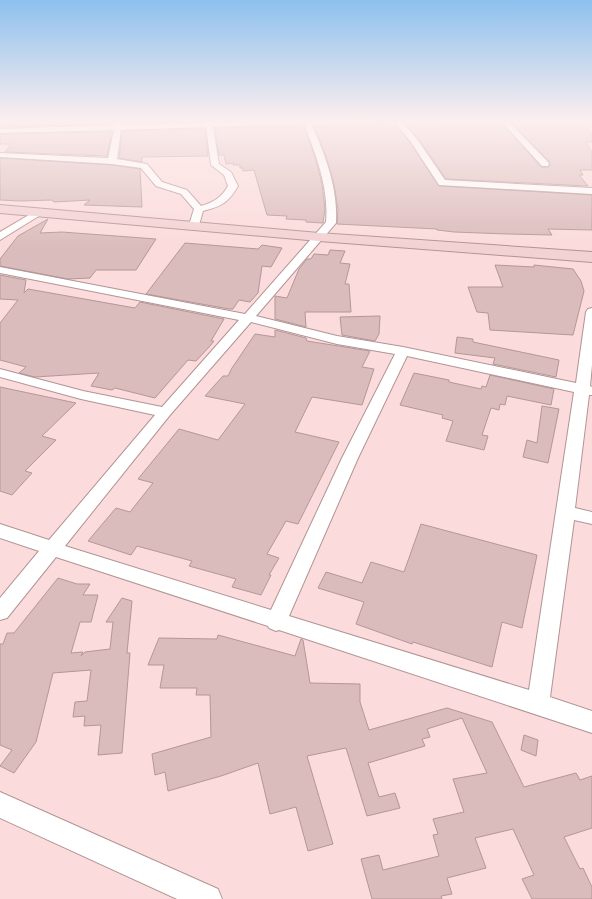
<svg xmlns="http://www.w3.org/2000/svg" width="592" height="899" font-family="'Libre Baskerville',serif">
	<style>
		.building { fill: #dbbcbc; stroke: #b49796 }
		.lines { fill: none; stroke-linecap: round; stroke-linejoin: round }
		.street-casing { stroke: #b29494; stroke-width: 2 }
		.secondary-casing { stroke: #b29494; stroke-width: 2 }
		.street { fill: #fff; fill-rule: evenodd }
		.secondary { fill: #f3d2d3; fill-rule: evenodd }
	</style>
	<rect width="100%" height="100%" fill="#fbdbdb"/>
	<g class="building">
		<path d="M 7,121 L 113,121 L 113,124 L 1,127 Z"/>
		<path d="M 124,121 L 204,121 L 204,122 L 124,123 Z"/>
		<path d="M 435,121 L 500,121 L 541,167 L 548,168 L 550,165 L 549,161 L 510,121 L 579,121 L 592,133 L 592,142 L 586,142 L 592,152 L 592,170 L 580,170 L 583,175 L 579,175 L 588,186 L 446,179 L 418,138 L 405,123 L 436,122 Z"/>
		<path d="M 393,123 L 410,143 L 439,186 L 592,195 L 592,230 L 548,229 L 552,235 L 507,234 L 454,232 L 437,230 L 437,229 L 337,224 L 338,210 L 334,184 L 327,159 L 314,126 Z"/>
		<path d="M 303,126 L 316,160 L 322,184 L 325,209 L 323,223 L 306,222 L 306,220 L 286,219 L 287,216 L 267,215 L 254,170 L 243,171 L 243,168 L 240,168 L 240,165 L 233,165 L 234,163 L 226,164 L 224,155 L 219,155 L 215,128 Z"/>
		<path d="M 205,129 L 208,156 L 142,157 L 142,162 L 119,158 L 122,131 Z"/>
		<path d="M 112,132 L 107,156 L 5,152 L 11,144 L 0,144 L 0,134 Z"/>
		<path d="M 0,158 L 112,165 L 140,169 L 142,207 L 84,205 L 90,200 L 54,202 L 52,200 L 20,201 L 0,200 Z"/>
		<path d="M 48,219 L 40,233 L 62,232 L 156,239 L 136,270 L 96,270 L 90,278 L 68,279 L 0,266 L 0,259 L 18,236 Z"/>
		<path d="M 185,243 L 258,249 L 262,245 L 282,248 L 271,267 L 262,266 L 258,293 L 250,302 L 239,300 L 233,309 L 229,309 L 146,294 Z"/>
		<path d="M 330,250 L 345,251 L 340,263 L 350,264 L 345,284 L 349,284 L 351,312 L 305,312 L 306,327 L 275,319 L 275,296 L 287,298 L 299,269 L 307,259 L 311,259 L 314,254 L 328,255 Z"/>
		<path d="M 495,265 L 534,267 L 534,265 L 573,269 L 581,281 L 584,291 L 573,335 L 490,330 L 488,313 L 477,312 L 468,287 L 503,287 Z"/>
		<path d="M 0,275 L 26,280 L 24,293 L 28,289 L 135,308 L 140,302 L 224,319 L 211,341 L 214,341 L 210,346 L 196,361 L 188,360 L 155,398 L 115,388 L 112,390 L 91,386 L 99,373 L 35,377 L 19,373 L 26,367 L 0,360 L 0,323 L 18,300 L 0,299 Z"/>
		<path d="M 380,316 L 379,334 L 375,341 L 342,335 L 340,317 Z"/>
		<path d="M 275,330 L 306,338 L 307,341 L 370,351 L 362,367 L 374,369 L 362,405 L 312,397 L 295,432 L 339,442 L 298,524 L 286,521 L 267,554 L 279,558 L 269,575 L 271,575 L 261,595 L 232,587 L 236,579 L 189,566 L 192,561 L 137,546 L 131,555 L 88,541 L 116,508 L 130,512 L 153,483 L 138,479 L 179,429 L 218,440 L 245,404 L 205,396 L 223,376 L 228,376 L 232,368 L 255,334 L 275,337 Z"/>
		<path d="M 457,337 L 473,339 L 473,342 L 559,360 L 556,377 L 493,364 L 495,358 L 455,353 Z"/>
		<path d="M 414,373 L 449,380 L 449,382 L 481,389 L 482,386 L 486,387 L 490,375 L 554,389 L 551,405 L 507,396 L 505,405 L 500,404 L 499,410 L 491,408 L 482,435 L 488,436 L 484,450 L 446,441 L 453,421 L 442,418 L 443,415 L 400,405 Z"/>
		<path d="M 0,387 L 76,403 L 42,436 L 56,440 L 25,471 L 32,473 L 12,495 L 0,491 Z"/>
		<path d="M 542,406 L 559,409 L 548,463 L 523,457 L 527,440 L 537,443 Z"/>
		<path d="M 421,524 L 537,555 L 522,628 L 502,622 L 492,667 L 413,642 L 412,644 L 356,624 L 364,602 L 318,588 L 326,572 L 362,583 L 371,562 L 404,572 Z"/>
		<path d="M 58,578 L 77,584 L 90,584 L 83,595 L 98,595 L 91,622 L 80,622 L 71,653 L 83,652 L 81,656 L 85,652 L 110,649 L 113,622 L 106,622 L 122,598 L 132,601 L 127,653 L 130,653 L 122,753 L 98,755 L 101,725 L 84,726 L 85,716 L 73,717 L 75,702 L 87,701 L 91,670 L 53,673 L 36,742 L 14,773 L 0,766 L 12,750 L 0,745 L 0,644 L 3,644 L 7,633 L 14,633 Z"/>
		<path d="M 218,635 L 295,656 L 301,639 L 303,640 L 310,683 L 360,684 L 360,702 L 369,730 L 447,708 L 492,722 L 524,787 L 576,773 L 580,780 L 592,776 L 592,828 L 564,837 L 580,869 L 583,868 L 592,887 L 592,899 L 532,899 L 522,879 L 534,875 L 513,829 L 475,838 L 486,868 L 447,878 L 452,894 L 441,896 L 442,899 L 372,899 L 361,859 L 379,855 L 383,870 L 439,856 L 433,835 L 438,834 L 433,819 L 464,812 L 453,779 L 487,773 L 462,718 L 427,729 L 430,737 L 422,739 L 425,746 L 368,763 L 379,797 L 395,793 L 400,808 L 367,816 L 346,748 L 307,756 L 333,844 L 308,851 L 296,807 L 270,814 L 258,763 L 221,776 L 168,791 L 165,772 L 155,775 L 152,754 L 211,737 L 210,695 L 196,695 L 197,688 L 160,688 L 164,665 L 148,665 L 159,638 L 217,639 Z"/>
		<path d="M 524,735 L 538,740 L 536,756 L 521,750 Z"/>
	</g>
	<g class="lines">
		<g class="street-casing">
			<g id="street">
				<path d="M 115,121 L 123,121 L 122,125 L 206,123 L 206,121 L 214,121 L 213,123 L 313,121 L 311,123 C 325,155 338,187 336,223 L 256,316 L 337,336 L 403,347 L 576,383 L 586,312 L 588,309 L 592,308 L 592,365 L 590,386 L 592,387 L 592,395 L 589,395 L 575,508 L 592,512 L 592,524 L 574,520 L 550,697 L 592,711 L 592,733 L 279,630 L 276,631 L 269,628 L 268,626 L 56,557 L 7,618 L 0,620 L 0,598 L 39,551 L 0,538 L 0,524 L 49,540 L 155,415 L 81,399 L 0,377 L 0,369 L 83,391 L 162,407 L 239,320 L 0,273 L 0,267 L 245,314 L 326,222 C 329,187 316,156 304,123 L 213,127 L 219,164 L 231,172 L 238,186 C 228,203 222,206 203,211 L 199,225 L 194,228 L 189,225 L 194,209 L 181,194 L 156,186 L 141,168 L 112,164 L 0,157 L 0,153 L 108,158 L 114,130 L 0,133 L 0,129 L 114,125 ZM 206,127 L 211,165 L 224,175 L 228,186 C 221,198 214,202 201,206 L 187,190 L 162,182 L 147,164 L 117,159 L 121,130 ZM 251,322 L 337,344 L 395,354 L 342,458 L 271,610 L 65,546 L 170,415 ZM 407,356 L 574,392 L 529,690 L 289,616 L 358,458 Z"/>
				<path d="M 394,121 L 401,121 L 417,139 L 445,180 L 592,188 L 592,194 L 439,185 L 411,142 Z"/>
				<path d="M 501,121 L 508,121 L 548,162 L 549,164 L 548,166 L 542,166 Z"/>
				<path d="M 39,209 L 42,210 L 44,212 L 42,214 L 0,240 L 0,232 Z"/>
				<path d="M 0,792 L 218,889 L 222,899 L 177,899 L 0,818 Z"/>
			</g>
		</g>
		<g class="secondary-casing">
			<path id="secondary" d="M 0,205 L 319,233 L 592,252 L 592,262 L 319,241 L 0,213 Z"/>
		</g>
		<use href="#street" class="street"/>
		<use href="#secondary" class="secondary"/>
	</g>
	<linearGradient id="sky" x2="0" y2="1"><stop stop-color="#8dc0ee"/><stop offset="0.49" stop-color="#fdefef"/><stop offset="1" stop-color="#fdefef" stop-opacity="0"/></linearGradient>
	<rect width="592" height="247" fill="url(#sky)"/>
</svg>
